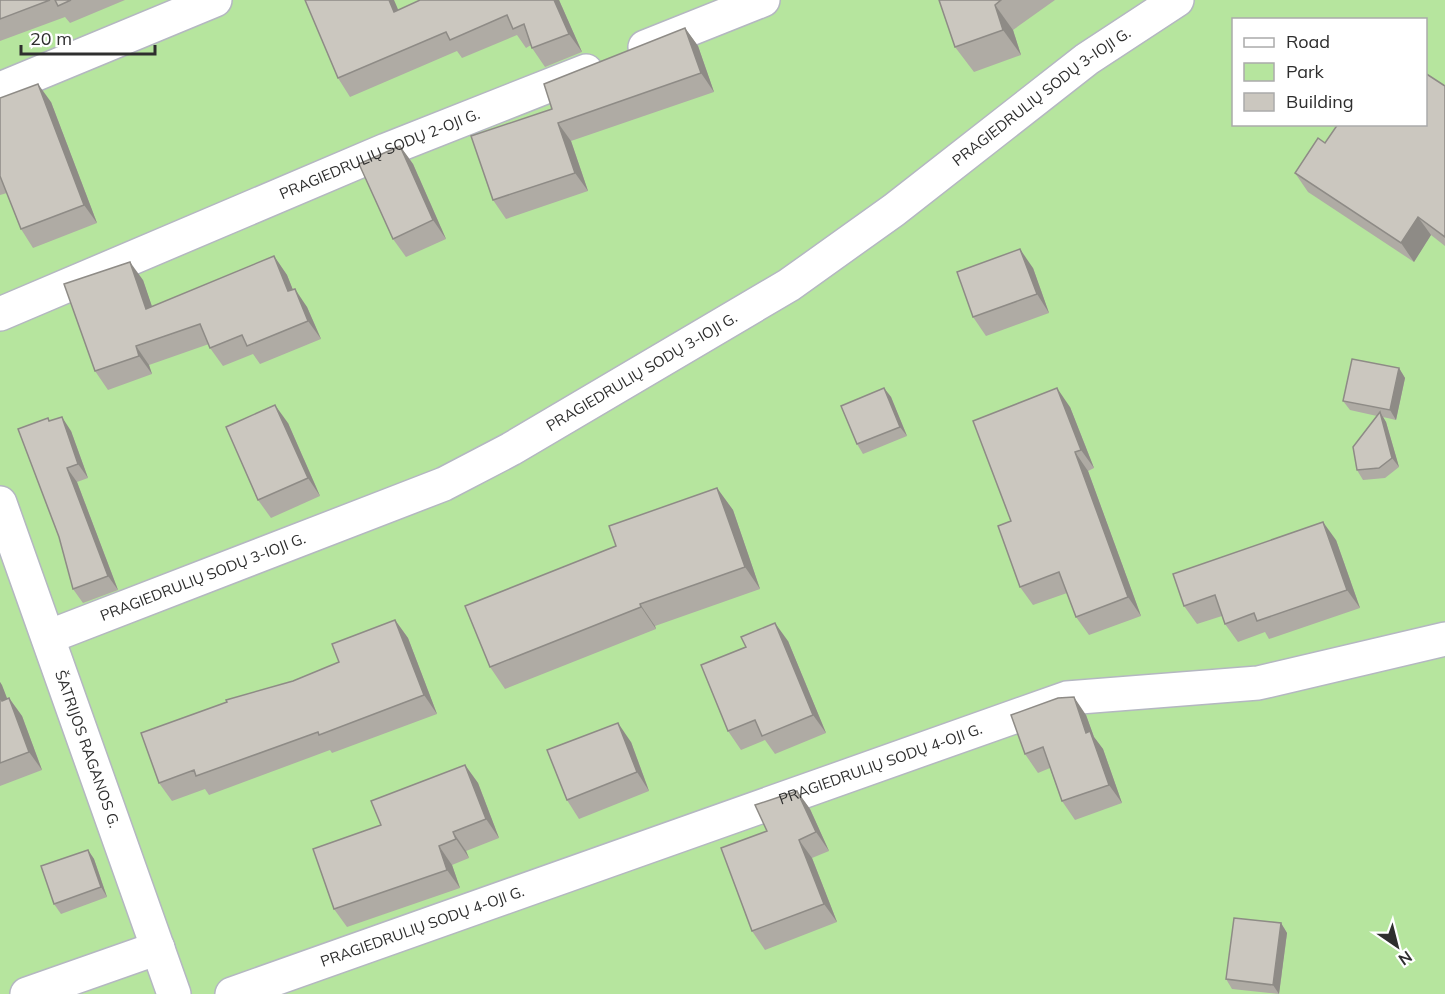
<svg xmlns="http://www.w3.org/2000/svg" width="1445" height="994" font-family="Mulish,sans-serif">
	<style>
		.green { fill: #b6e59e; fill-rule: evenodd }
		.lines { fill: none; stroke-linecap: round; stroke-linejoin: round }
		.minor-casing { stroke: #b4b7c1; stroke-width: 36 }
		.minor { stroke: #fff; stroke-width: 33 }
		.wall { fill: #afaba4 }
		.shaded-wall { fill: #8e8b86 }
		.building { fill: #cbc7bf; stroke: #8e8b86; stroke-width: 1.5 }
		.labels { text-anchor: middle; stroke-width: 4.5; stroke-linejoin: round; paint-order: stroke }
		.street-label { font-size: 15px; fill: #2e2e2e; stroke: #fff }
	</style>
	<rect width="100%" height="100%" fill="#efe9e1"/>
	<path class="green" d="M 0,0 L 1445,0 L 1445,994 L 0,994 ZM 1234,20 L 1426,20 L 1426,124 L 1234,124 Z"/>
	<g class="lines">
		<g class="minor-casing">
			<g id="minor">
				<path d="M 645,47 L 763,0"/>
				<path d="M 0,89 L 215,0"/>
				<path id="s1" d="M 0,314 L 386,150 L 586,71"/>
				<path id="s2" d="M 0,503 L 174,994"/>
				<path id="s3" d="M 48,637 L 444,484 L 511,449 L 789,285 L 894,210 L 1087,59 L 1177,0"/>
				<path d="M 27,994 L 158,948"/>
				<path id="s4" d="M 232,994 L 1067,698 L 1258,683 L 1445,639"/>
			</g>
		</g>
		<use href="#minor" class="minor"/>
	</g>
	<g class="wall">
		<path d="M 0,0 L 125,0 L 70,23 L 65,17 L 0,41 Z"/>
		<path d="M 559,0 L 582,52 L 545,67 L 532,48 L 531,45 L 526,48 L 517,35 L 462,58 L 457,51 L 350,97 L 338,78 L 398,10 Z"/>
		<path d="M 939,0 L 1055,0 L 1013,30 L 1021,55 L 974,72 L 955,47 Z"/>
		<path d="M 685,28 L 698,46 L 714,92 L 571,141 L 588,191 L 506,219 L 493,200 L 552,109 Z"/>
		<path d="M 1445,86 L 1445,246 L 1431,235 L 1414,262 L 1308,192 L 1295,173 L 1325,143 Z"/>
		<path d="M 0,98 L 51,102 L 97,223 L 33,248 L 21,229 L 7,193 L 0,195 Z"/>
		<path d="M 400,146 L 413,164 L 446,239 L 406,257 L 393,239 Z"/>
		<path d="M 274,256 L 287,275 L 293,290 L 307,307 L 321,339 L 260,364 L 253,354 L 223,366 L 210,348 L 209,344 L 149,365 L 152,374 L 108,390 L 95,371 L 143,280 L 152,307 Z"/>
		<path d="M 1033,268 L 1049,313 L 986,336 L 973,317 Z"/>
		<path d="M 1399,368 L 1405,378 L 1396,420 L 1383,417 L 1386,422 L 1399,467 L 1385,478 L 1363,480 L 1357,470 L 1377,416 L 1350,410 L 1343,401 Z"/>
		<path d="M 884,388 L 891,397 L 907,436 L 863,454 L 857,444 Z"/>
		<path d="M 1070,407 L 1094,468 L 1088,471 L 1141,616 L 1089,635 L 1076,617 L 1067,593 L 1033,605 L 1020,587 L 1011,521 Z"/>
		<path d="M 48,418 L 50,421 L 71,431 L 88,478 L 77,482 L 118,590 L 83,603 L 73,589 Z"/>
		<path d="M 288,423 L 320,496 L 271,518 L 258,500 Z"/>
		<path d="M 717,488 L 733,510 L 760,589 L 655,626 L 656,629 L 505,689 L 490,667 L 616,546 Z"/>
		<path d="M 1336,540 L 1360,608 L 1269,639 L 1265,632 L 1238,642 L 1225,624 L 1222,616 L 1197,624 L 1184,606 Z"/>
		<path d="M 395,620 L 408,638 L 437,714 L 332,753 L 330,750 L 209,795 L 205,789 L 172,801 L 159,783 L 293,681 L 339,662 Z"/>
		<path d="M 788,641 L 826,733 L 775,754 L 765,740 L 741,750 L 728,731 Z"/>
		<path d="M 0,682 L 7,699 L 9,698 L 22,716 L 42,770 L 0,786 Z"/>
		<path d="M 1086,715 L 1094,737 L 1103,749 L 1122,803 L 1075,820 L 1062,801 L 1050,768 L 1038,773 L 1025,754 Z"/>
		<path d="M 631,742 L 649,791 L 579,819 L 567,800 Z"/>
		<path d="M 465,765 L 478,783 L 499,838 L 466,851 L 469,858 L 452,865 L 460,888 L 347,927 L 334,909 L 381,825 Z"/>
		<path d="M 797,791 L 810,809 L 829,851 L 812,858 L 837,922 L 765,950 L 752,931 L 767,831 Z"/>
		<path d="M 88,850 L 94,859 L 107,897 L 61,914 L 54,904 Z"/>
		<path d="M 1281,923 L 1287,933 L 1279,994 L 1232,989 L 1226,979 Z"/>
	</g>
	<g class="shaded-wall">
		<path d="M 389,0 L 394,0 L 407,30 L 394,12 Z"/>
		<path d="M 554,0 L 559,0 L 582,52 L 569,34 Z"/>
		<path d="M 995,5 L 1013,30 L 1021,55 L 1003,30 Z"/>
		<path d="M 685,28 L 698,46 L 714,92 L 701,73 Z"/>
		<path d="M 38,84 L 51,102 L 97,223 L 84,205 Z"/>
		<path d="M 558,123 L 571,141 L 588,191 L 575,173 Z"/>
		<path d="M 400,146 L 413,164 L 446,239 L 433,220 Z"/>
		<path d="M 1418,217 L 1431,235 L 1414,262 L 1401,243 Z"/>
		<path d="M 1020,249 L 1033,268 L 1049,313 L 1037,294 Z"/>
		<path d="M 274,256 L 287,275 L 301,310 L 288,291 Z"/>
		<path d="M 130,262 L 143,280 L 159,327 L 146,309 Z"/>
		<path d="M 295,289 L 307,307 L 321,339 L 308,321 Z"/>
		<path d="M 136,346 L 149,365 L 152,374 L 139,356 Z"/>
		<path d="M 1399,368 L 1405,378 L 1396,420 L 1390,410 Z"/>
		<path d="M 884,388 L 891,397 L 907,436 L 900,427 Z"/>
		<path d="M 1057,388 L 1070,407 L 1094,468 L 1081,450 Z"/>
		<path d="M 275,405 L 288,423 L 320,496 L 308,478 Z"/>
		<path d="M 1380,412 L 1386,422 L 1399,467 L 1392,458 Z"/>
		<path d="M 62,417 L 71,431 L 88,478 L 78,464 Z"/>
		<path d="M 1075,452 L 1088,471 L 1141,616 L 1128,597 Z"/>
		<path d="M 67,468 L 77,482 L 118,590 L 108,576 Z"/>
		<path d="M 717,488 L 733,510 L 760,589 L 745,567 Z"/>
		<path d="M 1323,522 L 1336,540 L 1360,608 L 1347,590 Z"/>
		<path d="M 640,604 L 655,626 L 656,629 L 641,607 Z"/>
		<path d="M 395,620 L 408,638 L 437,714 L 424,695 Z"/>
		<path d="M 775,623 L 788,641 L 826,733 L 813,715 Z"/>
		<path d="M 0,682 L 2,685 L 15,719 L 2,701 L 0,696 Z"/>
		<path d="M 1074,697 L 1086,715 L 1094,737 L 1103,749 L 1122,803 L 1109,785 L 1086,733 Z"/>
		<path d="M 9,698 L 22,716 L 42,770 L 29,752 Z"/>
		<path d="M 618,723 L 631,742 L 649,791 L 637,772 Z"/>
		<path d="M 465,765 L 478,783 L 499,838 L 486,819 Z"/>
		<path d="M 797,791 L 810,809 L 829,851 L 816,832 Z"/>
		<path d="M 453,832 L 466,851 L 469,858 L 456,839 Z"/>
		<path d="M 799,840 L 812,858 L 837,922 L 824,904 Z"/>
		<path d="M 439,846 L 452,865 L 460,888 L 447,870 Z"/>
		<path d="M 88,850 L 94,859 L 107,897 L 101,887 Z"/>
		<path d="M 1281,923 L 1287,933 L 1279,994 L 1273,985 Z"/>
	</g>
	<g class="building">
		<path d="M 0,0 L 50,0 L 0,19 Z"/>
		<path d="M 55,0 L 71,0 L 58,6 Z"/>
		<path d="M 305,0 L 389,0 L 394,12 L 420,0 L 554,0 L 569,34 L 532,48 L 524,24 L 513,29 L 507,15 L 450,40 L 446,32 L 338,78 Z"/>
		<path d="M 939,0 L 1001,0 L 995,5 L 1003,30 L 955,47 Z"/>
		<path d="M 685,28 L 701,73 L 558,123 L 575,173 L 493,200 L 471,136 L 552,109 L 544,84 Z"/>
		<path d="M 1425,73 L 1445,86 L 1445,237 L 1418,217 L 1401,243 L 1295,173 L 1318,138 L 1325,143 L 1338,124 L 1425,124 Z"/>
		<path d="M 38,84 L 84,205 L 21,229 L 0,176 L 0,98 Z"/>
		<path d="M 400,146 L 433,220 L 393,239 L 359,164 Z"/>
		<path d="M 1020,249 L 1037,294 L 973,317 L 957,272 Z"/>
		<path d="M 274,256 L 288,291 L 295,289 L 308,321 L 247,346 L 242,335 L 210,348 L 200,324 L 136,346 L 139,356 L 95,371 L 64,284 L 130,262 L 146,309 Z"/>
		<path d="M 1352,359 L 1399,368 L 1390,410 L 1343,401 Z"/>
		<path d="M 884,388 L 900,427 L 857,444 L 841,406 Z"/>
		<path d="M 1057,388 L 1081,450 L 1075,452 L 1128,597 L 1076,617 L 1059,572 L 1020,587 L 998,526 L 1011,521 L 973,421 Z"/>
		<path d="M 275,405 L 308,478 L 258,500 L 226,427 Z"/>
		<path d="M 1380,412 L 1392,458 L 1379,468 L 1357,470 L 1353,447 Z"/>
		<path d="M 62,417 L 78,464 L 67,468 L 108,576 L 73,589 L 59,537 L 18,429 L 48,418 L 49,421 Z"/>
		<path d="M 717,488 L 745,567 L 640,604 L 641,607 L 490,667 L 465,606 L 616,546 L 609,526 Z"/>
		<path d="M 1323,522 L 1347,590 L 1257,621 L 1254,613 L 1225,624 L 1215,595 L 1184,606 L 1173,574 Z"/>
		<path d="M 395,620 L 424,695 L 319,735 L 318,732 L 196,776 L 194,770 L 159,783 L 141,733 L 227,702 L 226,700 L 293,681 L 339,662 L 332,644 Z"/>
		<path d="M 775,623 L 813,715 L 762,736 L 755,720 L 728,731 L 701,665 L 746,647 L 741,637 Z"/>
		<path d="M 0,696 L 2,701 L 9,698 L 29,752 L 0,763 Z"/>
		<path d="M 1074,697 L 1086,733 L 1090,731 L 1109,785 L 1062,801 L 1043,747 L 1025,754 L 1011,715 L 1058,698 Z"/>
		<path d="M 618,723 L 637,772 L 567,800 L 547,750 Z"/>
		<path d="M 465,765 L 486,819 L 453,832 L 456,839 L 439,846 L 447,870 L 334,909 L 313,849 L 381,825 L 371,801 Z"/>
		<path d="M 797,791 L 816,832 L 799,840 L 824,904 L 752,931 L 721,848 L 767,831 L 755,805 Z"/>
		<path d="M 88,850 L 101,887 L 54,904 L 41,866 Z"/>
		<path d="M 1234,918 L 1281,923 L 1273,985 L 1226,979 Z"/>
	</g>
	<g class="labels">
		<g class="street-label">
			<text dy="5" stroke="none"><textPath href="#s3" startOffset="1138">PRAGIEDRULIŲ SODŲ 3-IOJI G.</textPath></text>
			<text dy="5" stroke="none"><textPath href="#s1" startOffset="412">PRAGIEDRULIŲ SODŲ 2-OJI G.</textPath></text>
			<text dy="5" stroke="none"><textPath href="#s3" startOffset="652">PRAGIEDRULIŲ SODŲ 3-IOJI G.</textPath></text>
			<text dy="5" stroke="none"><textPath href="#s3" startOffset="166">PRAGIEDRULIŲ SODŲ 3-IOJI G.</textPath></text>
			<text dy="5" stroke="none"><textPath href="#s2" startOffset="261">ŠATRIJOS RAGANOS G.</textPath></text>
			<text dy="5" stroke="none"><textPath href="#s4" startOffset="688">PRAGIEDRULIŲ SODŲ 4-OJI G.</textPath></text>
			<text dy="5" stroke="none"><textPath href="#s4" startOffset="202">PRAGIEDRULIŲ SODŲ 4-OJI G.</textPath></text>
		</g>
	</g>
	<rect x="1232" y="18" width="195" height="108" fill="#ffffff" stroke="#ababab" stroke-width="1.5"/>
	<rect x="1244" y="38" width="30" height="9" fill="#ffffff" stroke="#ababab" stroke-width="1.5"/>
	<text x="1286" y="48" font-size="18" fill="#2e2e2e">Road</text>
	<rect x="1244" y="63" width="30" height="18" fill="#b6e59e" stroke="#ababab" stroke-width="1.5"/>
	<text x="1286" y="78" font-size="18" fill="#2e2e2e">Park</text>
	<rect x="1244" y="93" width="30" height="18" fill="#cbc7bf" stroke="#ababab" stroke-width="1.5"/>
	<text x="1286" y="108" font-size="18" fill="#2e2e2e">Building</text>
	<g transform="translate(1397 946) rotate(145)" stroke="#ffffff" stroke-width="4.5" paint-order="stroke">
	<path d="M0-4.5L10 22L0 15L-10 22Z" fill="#2e2e2e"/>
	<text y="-9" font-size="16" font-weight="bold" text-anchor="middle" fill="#2e2e2e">N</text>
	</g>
	<path d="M21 45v9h134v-9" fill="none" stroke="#2e2e2e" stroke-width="3"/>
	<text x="30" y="45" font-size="18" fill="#2e2e2e" stroke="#ffffff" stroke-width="4.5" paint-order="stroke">20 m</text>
</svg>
